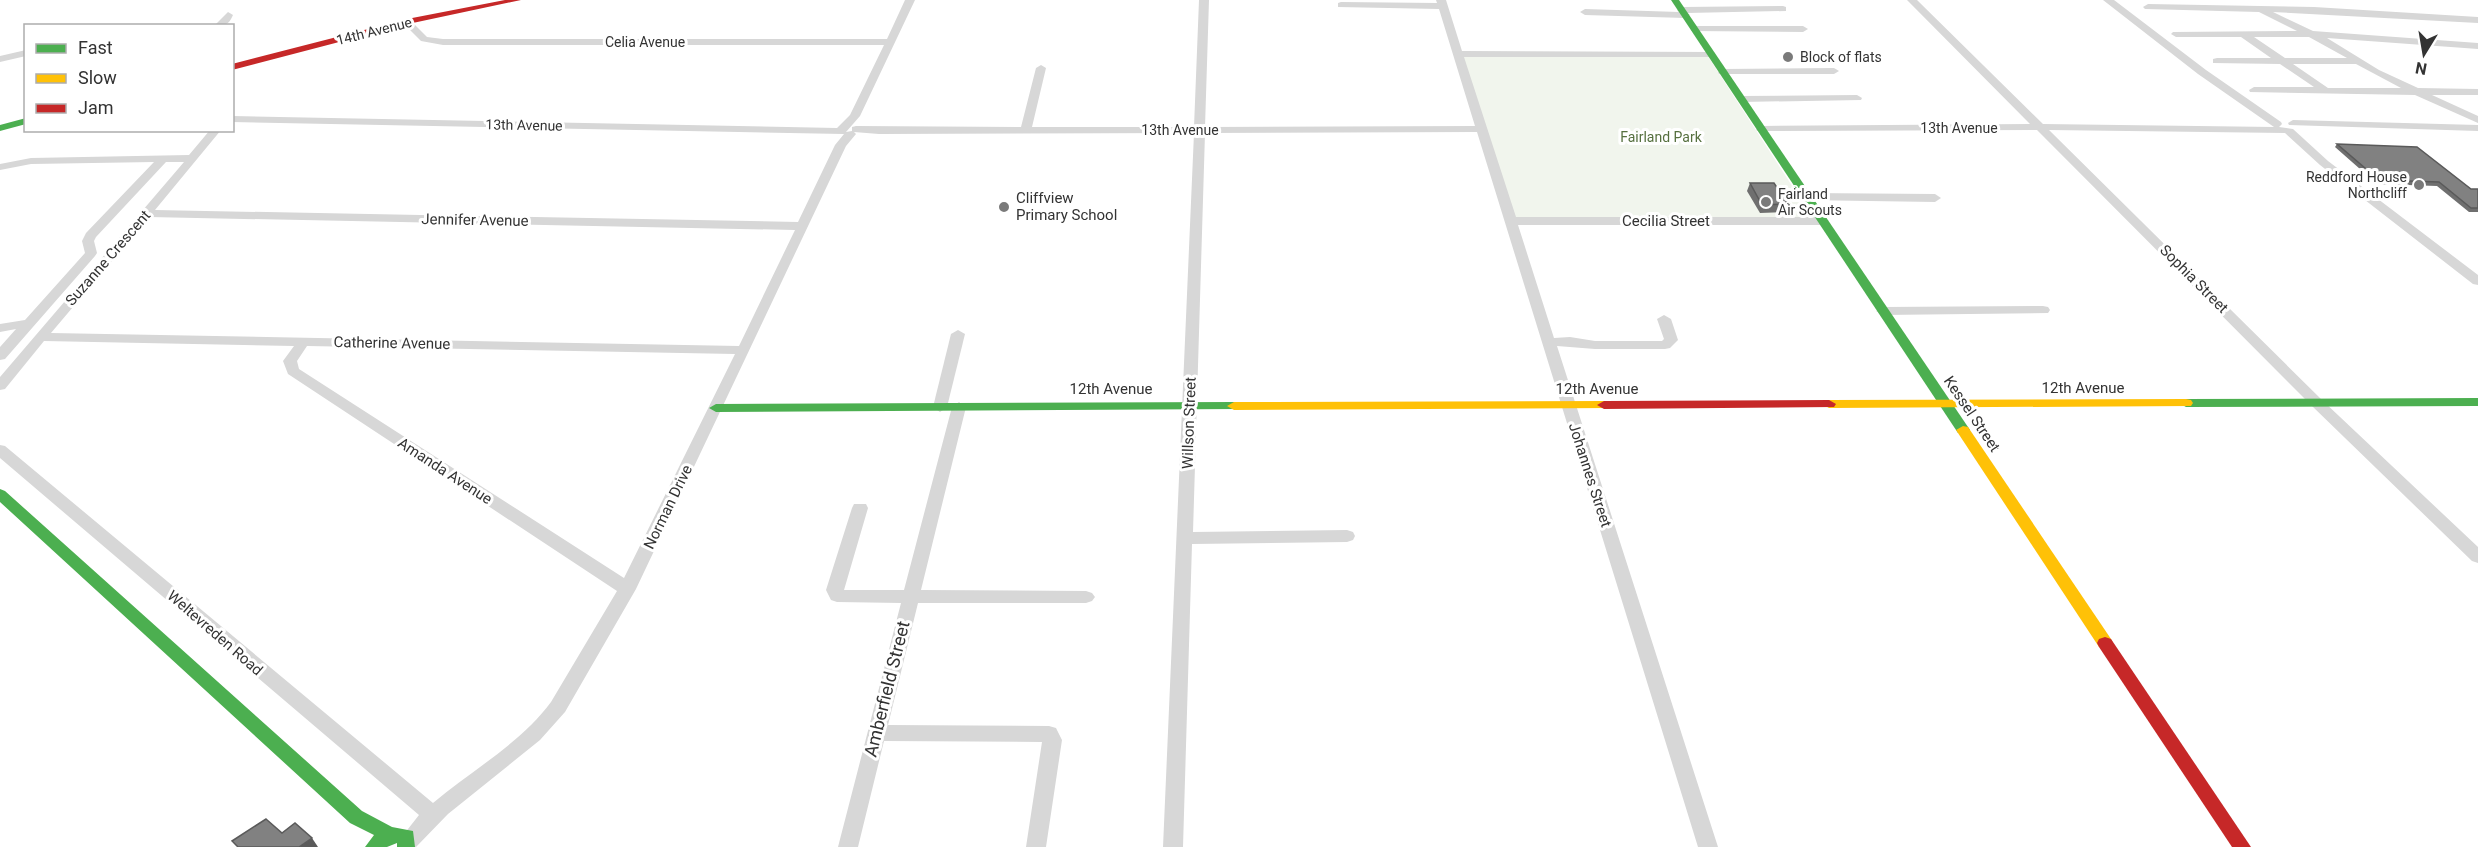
<svg xmlns="http://www.w3.org/2000/svg" width="2478" height="847" font-family="Roboto,sans-serif">
	<style>
		.green { fill: #f1f5ed }
		.lines { fill: none; stroke-linecap: round; stroke-linejoin: round }
		.street { fill: #d7d7d7; fill-rule: evenodd }
		.fast { fill: #4caf50; fill-rule: evenodd }
		.slow { fill: #ffc107; fill-rule: evenodd }
		.jam { fill: #c62828; fill-rule: evenodd }
		.wall { fill: #6f6f6f }
		.shaded-wall { fill: #5a5a5a }
		.building { fill: #818181; stroke: #5a5a5a; stroke-width: 1.5 }
		.poi-dot { fill: #7a7a7a; stroke: #fff; stroke-width: 2 }
		.labels { text-anchor: middle; stroke-width: 6; stroke-linejoin: round; paint-order: stroke }
		.far-street-label { font-size: 14px; fill: #333; stroke: #fff }
		.far-poi-label { font-size: 14px; fill: #333; stroke: #fff; text-anchor: start }
		.far-park-label { font-size: 14px; fill: #56703f; stroke: #fff }
		.poi-label { font-size: 15px; fill: #333; stroke: #fff; text-anchor: start }
		.street-label { font-size: 15px; fill: #333; stroke: #fff }
		.near-street-label { font-size: 18px; fill: #333; stroke: #fff }
	</style>
	<rect width="100%" height="100%" fill="#fff"/>
	<path class="green" d="M 1457,55 L 1707,55 L 1815,221 L 1508,219 Z"/>
	<g class="lines">
		<g class="street">
			<path d="M 905,0 L 915,0 L 860,116 L 846,132 L 852,131 L 852,127 L 856,126 L 1021,127 L 1036,68 L 1041,65 L 1046,68 L 1032,127 L 1194,127 L 1199,0 L 1209,0 L 1205,127 L 1475,126 L 1439,9 L 1338,7 L 1338,3 L 1341,2 L 1437,3 L 1436,0 L 1446,0 L 1462,51 L 1714,52 L 1715,54 L 1710,57 L 1464,57 L 1516,217 L 1823,217 L 1829,221 L 1823,225 L 1518,225 L 1554,338 L 1570,337 L 1595,341 L 1662,341 L 1664,339 L 1657,319 L 1664,315 L 1671,319 L 1678,340 L 1670,348 L 1665,349 L 1595,349 L 1557,346 L 1718,847 L 1698,847 L 1477,132 L 1205,133 L 1193,532 L 1347,530 L 1353,532 L 1355,536 L 1353,540 L 1347,542 L 1192,544 L 1183,847 L 1163,847 L 1194,133 L 879,134 L 854,132 L 856,134 L 846,146 L 636,589 L 565,712 L 540,740 L 448,814 L 416,847 L 399,847 L 397,843 L 419,815 L 0,458 L 0,445 L 5,446 L 433,803 C 472,770 521,743 551,702 L 617,591 L 288,374 L 283,361 L 294,346 L 44,341 L 5,389 L 0,390 L 0,377 L 184,162 L 166,162 L 96,237 L 94,241 L 97,253 L 95,256 L 5,359 L 0,360 L 0,347 L 16,329 L 0,332 L 0,324 L 25,320 L 85,253 L 82,241 L 86,233 L 154,162 L 31,164 L 0,170 L 0,164 L 31,158 L 189,155 L 210,130 L 221,130 L 155,210 L 798,222 L 835,145 L 844,134 L 232,122 L 232,116 L 837,128 L 850,115 L 884,45 L 443,45 L 421,41 L 402,22 L 410,20 L 427,37 L 443,39 L 887,39 ZM 149,217 L 795,230 L 739,346 L 51,333 ZM 307,346 L 735,354 L 624,578 L 299,369 L 297,361 Z"/>
			<path d="M 1907,0 L 1917,0 L 2043,124 L 2274,127 L 2198,74 L 2103,0 L 2114,0 L 2206,70 L 2281,122 L 2282,124 L 2279,127 L 2293,129 L 2328,161 L 2478,275 L 2478,285 L 2473,284 L 2320,165 L 2285,133 L 2049,130 L 2322,400 L 2478,547 L 2478,563 L 2472,561 L 2312,406 L 2037,130 L 1757,131 L 1756,129 L 1761,126 L 2030,124 Z"/>
			<path d="M 2148,4 L 2314,7 L 2478,17 L 2478,23 L 2273,12 L 2313,31 L 2478,43 L 2478,49 L 2327,38 L 2379,70 L 2418,88 L 2478,89 L 2478,95 L 2432,95 L 2478,116 L 2478,123 L 2415,95 L 2250,92 L 2249,90 L 2254,87 L 2314,87 L 2280,64 L 2213,63 L 2213,59 L 2217,58 L 2271,58 L 2241,37 L 2176,37 L 2171,34 L 2173,32 L 2297,31 L 2259,12 L 2145,9 L 2143,7 ZM 2254,37 L 2309,37 L 2347,58 L 2285,58 ZM 2293,64 L 2356,64 L 2401,88 L 2328,88 Z"/>
			<path d="M 1783,6 L 1786,7 L 1786,11 L 1687,13 L 1690,15 L 1685,18 L 1585,15 L 1580,12 L 1585,9 L 1679,12 L 1677,10 L 1682,7 Z"/>
			<path d="M 228,12 L 233,15 C 229,25 224,26 214,26 Z"/>
			<path d="M 1694,26 L 1803,26 L 1808,29 L 1803,32 L 1691,31 L 1691,27 Z"/>
			<path d="M 26,50 L 26,56 L 0,62 L 0,56 Z"/>
			<path d="M 1723,69 L 1834,68 L 1839,71 L 1834,74 L 1719,74 L 1718,72 Z"/>
			<path d="M 1857,95 L 1862,98 L 1861,100 L 1741,102 L 1736,99 L 1741,96 Z"/>
			<path d="M 2293,120 L 2478,125 L 2478,131 L 2289,125 L 2288,123 Z"/>
			<path d="M 1807,193 L 1935,194 L 1941,198 L 1935,202 L 1803,200 L 1803,194 Z"/>
			<path d="M 2043,306 L 2048,307 L 2050,310 L 2048,313 L 1883,315 L 1876,311 L 1883,307 Z"/>
			<path d="M 958,330 L 965,334 L 947,407 L 940,412 L 933,407 L 951,334 Z"/>
			<path d="M 959,402 L 966,407 L 921,590 L 1086,591 L 1092,593 L 1095,597 L 1092,601 L 1086,603 L 918,603 L 888,725 L 1049,726 L 1056,728 L 1062,740 L 1046,847 L 1026,847 L 1042,742 L 884,741 L 858,847 L 838,847 L 901,603 L 837,602 L 831,600 L 826,590 L 852,508 L 854,504 L 866,504 L 868,508 L 844,590 L 904,590 L 952,407 Z"/>
		</g>
		<g class="fast">
			<path d="M 1671,0 L 1679,0 L 1968,427 L 1970,430 L 1968,433 L 1958,433 Z"/>
			<path d="M 26,118 L 26,124 L 0,131 L 0,125 Z"/>
			<path d="M 2478,398 L 2478,406 L 2186,407 L 2179,403 L 2186,399 Z"/>
			<path d="M 1234,402 L 1241,406 L 1239,409 L 716,412 L 709,408 L 716,404 Z"/>
			<path d="M 0,489 L 5,491 L 362,811 L 392,827 L 413,831 L 415,847 L 397,847 L 397,843 L 387,847 L 365,847 L 374,835 L 350,823 L 0,502 Z"/>
		</g>
		<g class="slow">
			<path d="M 2186,399 L 2191,400 L 2193,403 L 2191,406 L 1829,408 L 1822,404 L 1829,400 Z"/>
			<path d="M 1604,401 L 1609,402 L 1611,405 L 1609,408 L 1234,410 L 1227,406 L 1234,402 Z"/>
			<path d="M 1963,426 L 1968,427 L 2111,639 L 2113,643 L 2111,647 L 2105,649 L 2099,647 L 1956,430 Z"/>
		</g>
		<g class="jam">
			<path d="M 505,0 L 521,0 L 408,24 L 232,70 L 232,64 L 407,19 Z"/>
			<path d="M 1829,400 L 1836,404 L 1834,407 L 1604,409 L 1597,405 L 1604,401 Z"/>
			<path d="M 2105,637 L 2111,639 L 2251,847 L 2232,847 L 2099,647 L 2097,643 L 2099,639 Z"/>
		</g>
	</g>
	<g class="wall">
		<path d="M 2337,144 L 2471,189 L 2478,189 L 2478,212 L 2469,212 L 2437,186 L 2377,184 L 2335,147 Z"/>
		<path d="M 1750,183 L 1788,204 L 1785,212 L 1760,213 L 1747,191 Z"/>
	</g>
	<path class="shaded-wall" d="M 312,838 L 318,847 L 299,847 Z"/>
	<g class="building">
		<path d="M 2337,144 L 2417,147 L 2471,189 L 2478,189 L 2478,208 L 2471,208 L 2439,182 L 2379,180 Z"/>
		<path d="M 1750,183 L 1774,183 L 1788,204 L 1762,205 Z"/>
		<path d="M 266,819 L 282,833 L 295,823 L 312,838 L 299,847 L 238,847 L 232,841 Z"/>
	</g>
	<g class="poi-dot">
		<circle cx="1788" cy="57" r="6"/>
		<circle cx="2419" cy="185" r="6"/>
		<circle cx="1766" cy="202" r="6"/>
		<circle cx="1004" cy="207" r="6"/>
	</g>
	<g class="labels">
		<g class="far-street-label">
			<text transform="translate(374 31) rotate(-14)" y="5">14th Avenue</text>
			<text x="645" y="47">Celia Avenue</text>
			<text transform="translate(524 125) rotate(1)" y="5">13th Avenue</text>
			<text x="1959" y="133">13th Avenue</text>
			<text x="1180" y="135">13th Avenue</text>
		</g>
		<g class="far-poi-label">
			<text x="1800" y="62">Block of flats</text>
			<text x="2407" y="182" text-anchor="end">Reddford House<tspan x="2407" dy="16">Northcliff</tspan></text>
			<text x="1778" y="199">Fairland<tspan x="1778" dy="16">Air Scouts</tspan></text>
		</g>
		<g class="far-park-label">
			<text x="1661" y="142">Fairland Park</text>
		</g>
		<g class="poi-label">
			<text x="1016" y="203">Cliffview<tspan x="1016" dy="17">Primary School</tspan></text>
		</g>
		<g class="street-label">
			<text transform="translate(475 220) rotate(1)" y="5">Jennifer Avenue</text>
			<text x="1666" y="226">Cecilia Street</text>
			<text transform="translate(108 258) rotate(-49)" y="5">Suzanne Crescent</text>
			<text transform="translate(2194 279) rotate(45)" y="5">Sophia Street</text>
			<text transform="translate(392 343) rotate(1)" y="5">Catherine Avenue</text>
			<text x="2083" y="393">12th Avenue</text>
			<text x="1111" y="394">12th Avenue</text>
			<text x="1597" y="394">12th Avenue</text>
			<text transform="translate(1972 414) rotate(56)" y="5">Kessel Street</text>
			<text transform="translate(1189 423) rotate(-88)" y="5">Willson Street</text>
			<text transform="translate(445 471) rotate(33)" y="5">Amanda Avenue</text>
			<text transform="translate(1590 475) rotate(72)" y="5">Johannes Street</text>
			<text transform="translate(668 507) rotate(-64)" y="5">Norman Drive</text>
			<text transform="translate(215 633) rotate(41)" y="5">Weltevreden Road</text>
		</g>
		<g class="near-street-label">
			<text transform="translate(887 689) rotate(-76)" y="6">Amberfield Street</text>
		</g>
	</g>
	<rect x="24" y="24" width="210" height="108" fill="#ffffff" stroke="#adadad" stroke-width="1.5"/>
	<rect x="36" y="44" width="30" height="9" fill="#4caf50" stroke="#adadad" stroke-width="1.5"/>
	<text x="78" y="54" font-size="18" fill="#333333">Fast</text>
	<rect x="36" y="74" width="30" height="9" fill="#ffc107" stroke="#adadad" stroke-width="1.5"/>
	<text x="78" y="84" font-size="18" fill="#333333">Slow</text>
	<rect x="36" y="104" width="30" height="9" fill="#c62828" stroke="#adadad" stroke-width="1.5"/>
	<text x="78" y="114" font-size="18" fill="#333333">Jam</text>
	<g transform="translate(2424 54) rotate(191)" stroke="#ffffff" stroke-width="4.5" paint-order="stroke">
	<path d="M0-4.5L10 22L0 15L-10 22Z" fill="#333333"/>
	<text y="-9" font-size="16" font-weight="bold" text-anchor="middle" fill="#333333">N</text>
	</g>
</svg>
